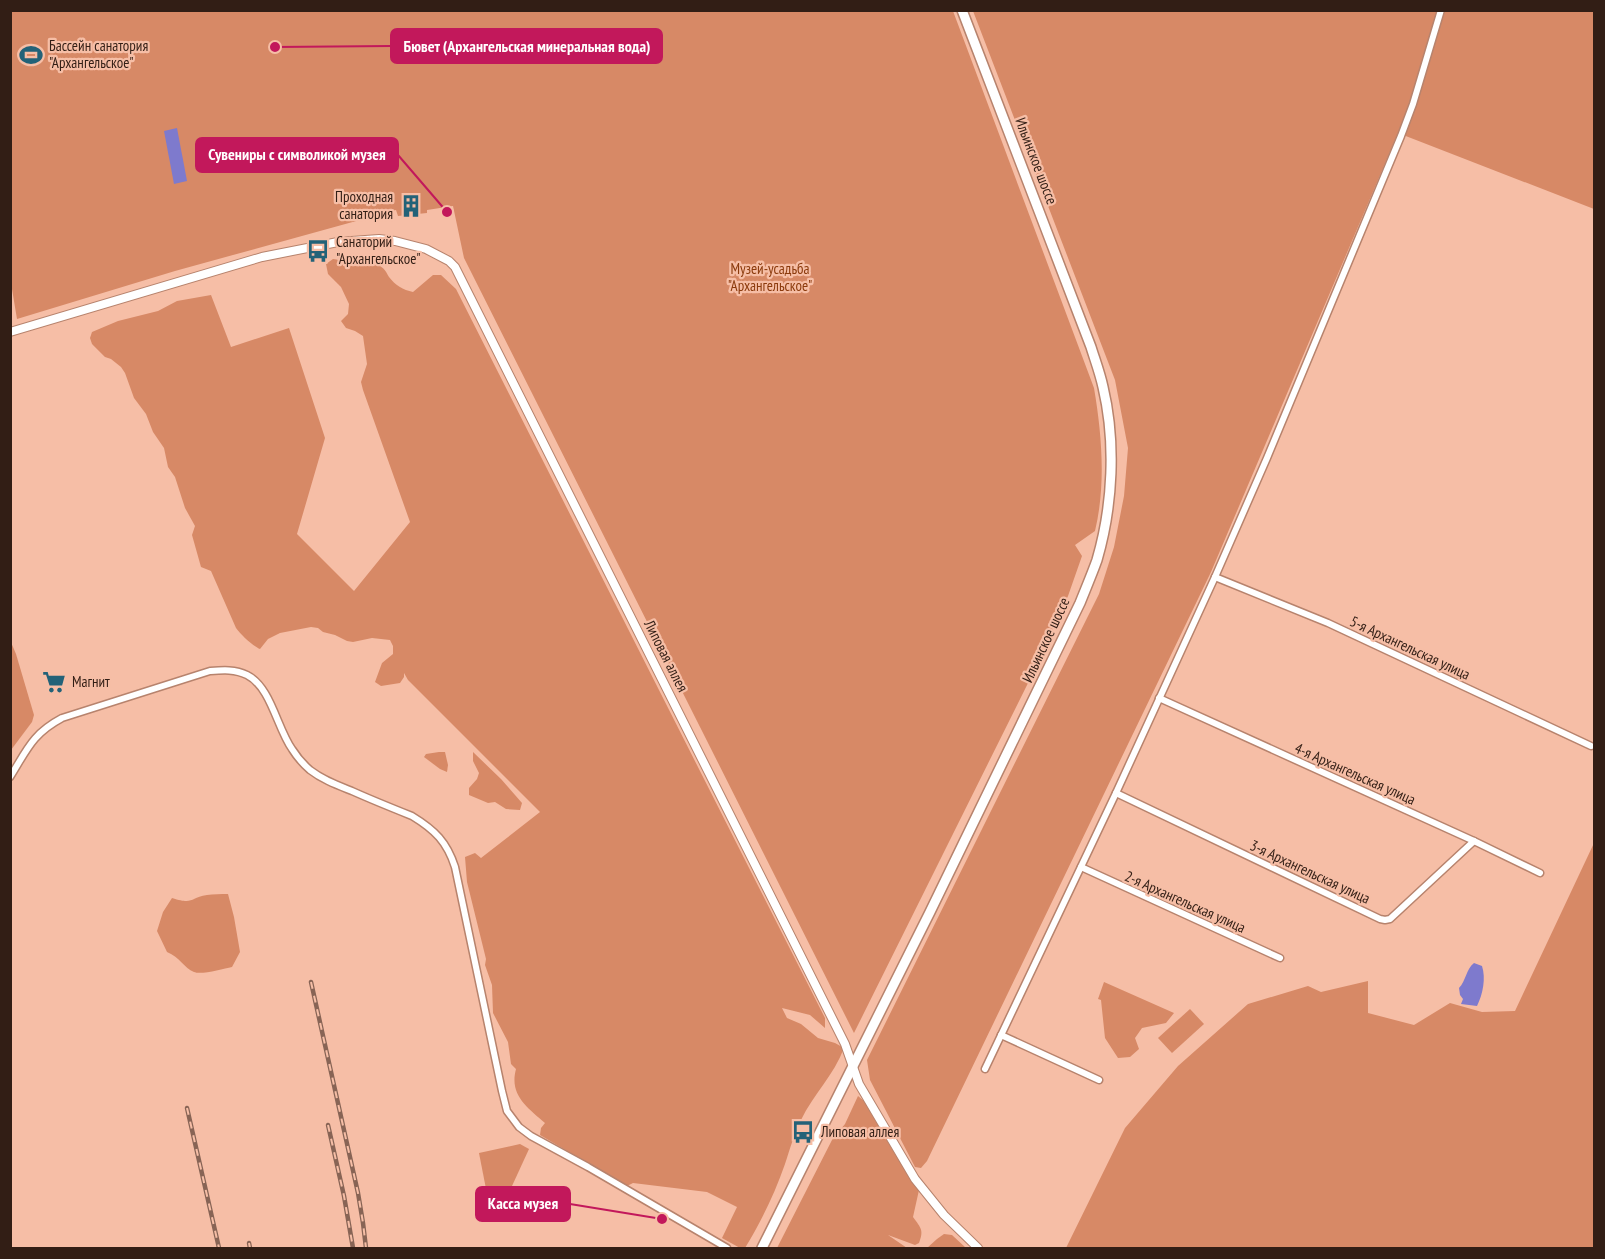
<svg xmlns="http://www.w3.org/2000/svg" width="1605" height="1259" font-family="'PT Sans Narrow',sans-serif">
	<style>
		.green { fill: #d78966 }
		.water { fill: #7e7acd }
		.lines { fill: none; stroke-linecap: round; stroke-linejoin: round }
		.minor-casing { stroke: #b7836d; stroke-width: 9 }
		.tertiary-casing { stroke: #b7836d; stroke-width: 10 }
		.secondary-casing { stroke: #b7836d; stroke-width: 12 }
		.minor { stroke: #fff; stroke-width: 6 }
		.tertiary { stroke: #fff; stroke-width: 8 }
		.secondary { stroke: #fff; stroke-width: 9 }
		.rail-casing { stroke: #886455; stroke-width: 4.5 }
		.rail { stroke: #f6bea6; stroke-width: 2; stroke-dasharray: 7; stroke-linecap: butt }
		.labels { text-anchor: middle; stroke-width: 4.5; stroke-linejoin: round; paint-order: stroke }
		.poi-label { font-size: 15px; fill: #321e15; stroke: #f6bea6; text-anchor: start }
		.street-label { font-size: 15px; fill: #321e15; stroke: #f6bea6 }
		.park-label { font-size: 15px; fill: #8b3a0c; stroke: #f6bea6 }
		.leader { fill: none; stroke: #c2185b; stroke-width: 2 }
		.callout-dot { fill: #c2185b; stroke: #f6bea6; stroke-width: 2 }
		.callout { fill: #c2185b; stroke: #c2185b; stroke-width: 2 }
		.callout-label { font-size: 16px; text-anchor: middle; font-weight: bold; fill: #fff }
	</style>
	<rect width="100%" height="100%" fill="#f6bea6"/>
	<g class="green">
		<path d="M 10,11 L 953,11 L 1094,388 C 1102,435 1106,485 1095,531 L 1075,545 L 1082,556 L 1068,596 L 1032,675 L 854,1033 L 464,258 L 453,206 L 427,210 L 427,213 L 398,216 L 396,210 L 175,271 L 17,319 L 10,277 Z"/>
		<path d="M 973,11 L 1594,11 L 1594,209 L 1398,133 L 1211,572 L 927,1161 L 921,1168 L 915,1167 L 870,1080 L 867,1060 L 1099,594 L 1114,547 L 1124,496 L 1128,448 L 1115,380 Z"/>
		<path d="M 333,259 C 343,260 347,265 356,266 C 363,267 373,263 380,266 C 385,269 386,272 389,277 C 395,285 403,290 413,292 L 433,275 L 441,275 L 456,289 L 825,1018 L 825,1028 L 810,1015 L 782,1008 L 787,1018 L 801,1024 L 818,1038 L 835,1043 L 844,1048 C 834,1075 813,1095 801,1120 C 794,1134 790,1149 785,1164 C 775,1193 761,1222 745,1248 L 740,1248 L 722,1238 L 737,1207 L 707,1192 L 633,1183 L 627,1186 L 540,1135 L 541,1128 L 545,1123 C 527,1107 509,1095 516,1069 L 511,1064 L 508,1042 L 493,1013 L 492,985 L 485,965 L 486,959 L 467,882 L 465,857 L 475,853 L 481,858 L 540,812 L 408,680 L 404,673 L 404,677 L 400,683 L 381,686 L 375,682 L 382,663 L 393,654 L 393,646 L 390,640 L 372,638 L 353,642 L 347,641 L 335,635 L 323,632 L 318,628 L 311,627 L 280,633 L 268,639 L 260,649 C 253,646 241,635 236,628 L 211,571 L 201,567 L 192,535 L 195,526 L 185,508 L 175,477 L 168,467 L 164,448 L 153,432 L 146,414 L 134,398 L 125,373 L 121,367 L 111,359 L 105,357 L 92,344 L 90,338 L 92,332 L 118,321 L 158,311 L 177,301 L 211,295 L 231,347 L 289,328 L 325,438 L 297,534 L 354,591 L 410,522 L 363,390 L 361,382 L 367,364 L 363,336 L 355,331 L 346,328 L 341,321 L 348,314 L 349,304 L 341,287 L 328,274 L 326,264 Z"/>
		<path d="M 10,640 L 16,654 L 34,715 L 32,722 L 11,750 Z"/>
		<path d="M 439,752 L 445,752 L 448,765 L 447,772 L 440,769 L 424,757 L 426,754 Z"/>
		<path d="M 473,752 L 501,779 L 522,803 L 520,810 L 506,809 L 495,802 L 488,803 L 469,795 L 469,788 L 477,779 L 479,773 L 473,761 Z"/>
		<path d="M 1594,843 L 1594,1248 L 1066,1248 L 1125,1128 L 1178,1066 L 1248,1004 L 1308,986 L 1321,992 L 1368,981 L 1368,1013 L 1414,1025 L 1450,1003 L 1482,1012 L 1515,1011 Z"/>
		<path d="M 228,894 L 234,917 L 240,952 L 232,967 C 223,969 201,975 194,972 C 184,968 180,957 167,952 L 157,931 L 163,912 L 172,898 C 194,905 189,898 207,895 C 213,894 221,894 228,894 Z"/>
		<path d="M 1104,982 L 1174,1013 L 1166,1023 L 1142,1028 L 1135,1038 L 1139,1049 L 1130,1057 L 1118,1058 L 1105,1038 L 1101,1000 L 1098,999 Z"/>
		<path d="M 1190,1009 L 1204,1024 L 1172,1053 L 1158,1038 Z"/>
		<path d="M 858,1096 L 864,1101 L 895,1154 L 919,1190 L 913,1217 C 921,1228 924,1230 919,1243 L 915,1245 L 888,1235 L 907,1248 L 777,1248 L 832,1140 L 845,1124 Z"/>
		<path d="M 520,1144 L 529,1149 L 512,1186 L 506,1190 L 487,1194 L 479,1153 Z"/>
		<path d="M 944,1234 L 952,1235 L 966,1248 L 927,1248 L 937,1239 Z"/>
	</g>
	<g class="water">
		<path d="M 177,128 L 187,181 L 174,184 L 164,131 Z"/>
		<path d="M 1474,963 L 1482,966 C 1486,978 1483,994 1477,1006 L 1461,1004 L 1463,999 L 1460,995 L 1459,988 C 1466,981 1466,969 1474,963 Z"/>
	</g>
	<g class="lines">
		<g class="minor-casing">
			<g id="minor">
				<path d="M 1215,577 L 1328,623 L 1591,746"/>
				<path d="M 1159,698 L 1474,841 L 1540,873"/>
				<path d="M 10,777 C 27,750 32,734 62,718 L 210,671 C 223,670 235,669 247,675 C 271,687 277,728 292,749 C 297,757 303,764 310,770 C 323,780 337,785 352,791 C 372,800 392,808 412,816 C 435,830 447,842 455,867 L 502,1091 L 507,1111 L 519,1127 L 531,1136 L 588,1167 L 727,1248"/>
				<path d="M 1116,793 L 1380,919 L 1385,920 L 1390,919 L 1474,841"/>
				<path d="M 1081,867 L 1280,958"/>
				<path d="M 1001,1035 L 1099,1080"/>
				<path d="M 985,1069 L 1116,793 L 1215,577 L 1267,458 L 1401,136 L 1413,104 L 1441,10"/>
			</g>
		</g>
		<g class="tertiary-casing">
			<path id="tertiary" d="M 10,332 L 262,257 L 338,242 L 379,239 L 395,241 L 426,249 L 449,261 L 455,267 L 845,1044 L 859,1084 L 915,1179 L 944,1215 L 978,1248"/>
		</g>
		<g class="secondary-casing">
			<path id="secondary" d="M 762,1248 L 930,912 L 1080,603 C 1086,588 1092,574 1097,560 C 1113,505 1116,442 1103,387 C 1100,373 1095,360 1091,347 L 962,10"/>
		</g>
		<use href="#minor" class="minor"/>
		<use href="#tertiary" class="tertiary"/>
		<use href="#secondary" class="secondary"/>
		<g class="rail-casing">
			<g id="rail">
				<path d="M 311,982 L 358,1193 L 363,1223 L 366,1248"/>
				<path d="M 187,1108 L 219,1248"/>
				<path d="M 328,1125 L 344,1196 L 353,1248"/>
				<path d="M 249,1243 L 250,1248"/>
			</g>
		</g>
		<use href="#rail" class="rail"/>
	</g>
	<defs>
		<g id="stadium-bare" transform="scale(1.8)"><path d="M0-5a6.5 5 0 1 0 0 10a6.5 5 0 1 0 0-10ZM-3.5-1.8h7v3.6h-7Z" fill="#236278" stroke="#f6bea6" stroke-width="2.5" paint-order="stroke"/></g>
		<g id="building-bare" transform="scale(1.8)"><path d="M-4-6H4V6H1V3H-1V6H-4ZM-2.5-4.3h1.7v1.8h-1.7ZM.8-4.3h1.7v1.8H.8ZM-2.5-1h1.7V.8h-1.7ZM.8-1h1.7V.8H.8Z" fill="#236278" stroke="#f6bea6" stroke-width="2.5" paint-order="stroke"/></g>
		<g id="bus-bare" transform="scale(1.8)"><path d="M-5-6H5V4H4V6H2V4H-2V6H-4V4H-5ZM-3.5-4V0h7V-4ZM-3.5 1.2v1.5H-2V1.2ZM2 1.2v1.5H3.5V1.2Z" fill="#236278" stroke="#f6bea6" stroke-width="2.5" paint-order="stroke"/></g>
		<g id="supermarket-bare" transform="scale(1.8)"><path d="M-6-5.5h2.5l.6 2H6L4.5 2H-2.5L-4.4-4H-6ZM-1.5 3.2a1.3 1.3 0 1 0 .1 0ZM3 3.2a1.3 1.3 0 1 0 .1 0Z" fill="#236278" stroke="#f6bea6" stroke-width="2.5" paint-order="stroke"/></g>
	</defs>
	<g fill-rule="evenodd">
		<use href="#stadium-bare" x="31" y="55"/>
		<use href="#building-bare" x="411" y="206"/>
		<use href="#bus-bare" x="318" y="251"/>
		<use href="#supermarket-bare" x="54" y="682"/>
		<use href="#bus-bare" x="803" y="1132"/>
	</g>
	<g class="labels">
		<g class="poi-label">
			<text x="49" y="51">Бассейн санатория<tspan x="49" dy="17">"Архангельское"</tspan></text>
			<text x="393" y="202" text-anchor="end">Проходная<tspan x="393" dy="17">санатория</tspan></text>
			<text x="336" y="247">Санаторий<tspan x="336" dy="17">"Архангельское"</tspan></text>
			<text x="72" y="687">Магнит</text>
			<text x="821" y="1137">Липовая аллея</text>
		</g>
		<g class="street-label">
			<text transform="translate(1036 161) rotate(69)" y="5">Ильинское шоссе</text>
			<text transform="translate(1046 640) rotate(-65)" y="5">Ильинское шоссе</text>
			<text transform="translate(1410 648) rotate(25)" y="5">5-я Архангельская улица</text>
			<text transform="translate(666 656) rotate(63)" y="5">Липовая аллея</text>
			<text transform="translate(1355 774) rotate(24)" y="5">4-я Архангельская улица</text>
			<text transform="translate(1310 872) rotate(25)" y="5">3-я Архангельская улица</text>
			<text transform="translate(1185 902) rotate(24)" y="5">2-я Архангельская улица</text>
		</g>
		<g class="park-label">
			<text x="770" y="274">Музей-усадьба<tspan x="770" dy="17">"Архангельское"</tspan></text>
		</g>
	</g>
	<path class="leader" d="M275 47L391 46M447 212L398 155M662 1219L570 1204"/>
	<g class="callout-dot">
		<circle cx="275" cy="47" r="6"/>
		<circle cx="447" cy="212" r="6"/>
		<circle cx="662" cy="1219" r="6"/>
	</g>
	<g class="callout">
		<rect x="391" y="29" width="271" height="34" rx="6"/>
		<rect x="196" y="138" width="202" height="34" rx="6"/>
		<rect x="476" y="1187" width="94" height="34" rx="6"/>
	</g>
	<g class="callout-label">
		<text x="527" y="52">Бювет (Архангельская минеральная вода)</text>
		<text x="297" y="160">Сувениры с символикой музея</text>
		<text x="523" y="1209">Касса музея</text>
	</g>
	<rect width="1605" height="1259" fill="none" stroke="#321e15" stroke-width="24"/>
</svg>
